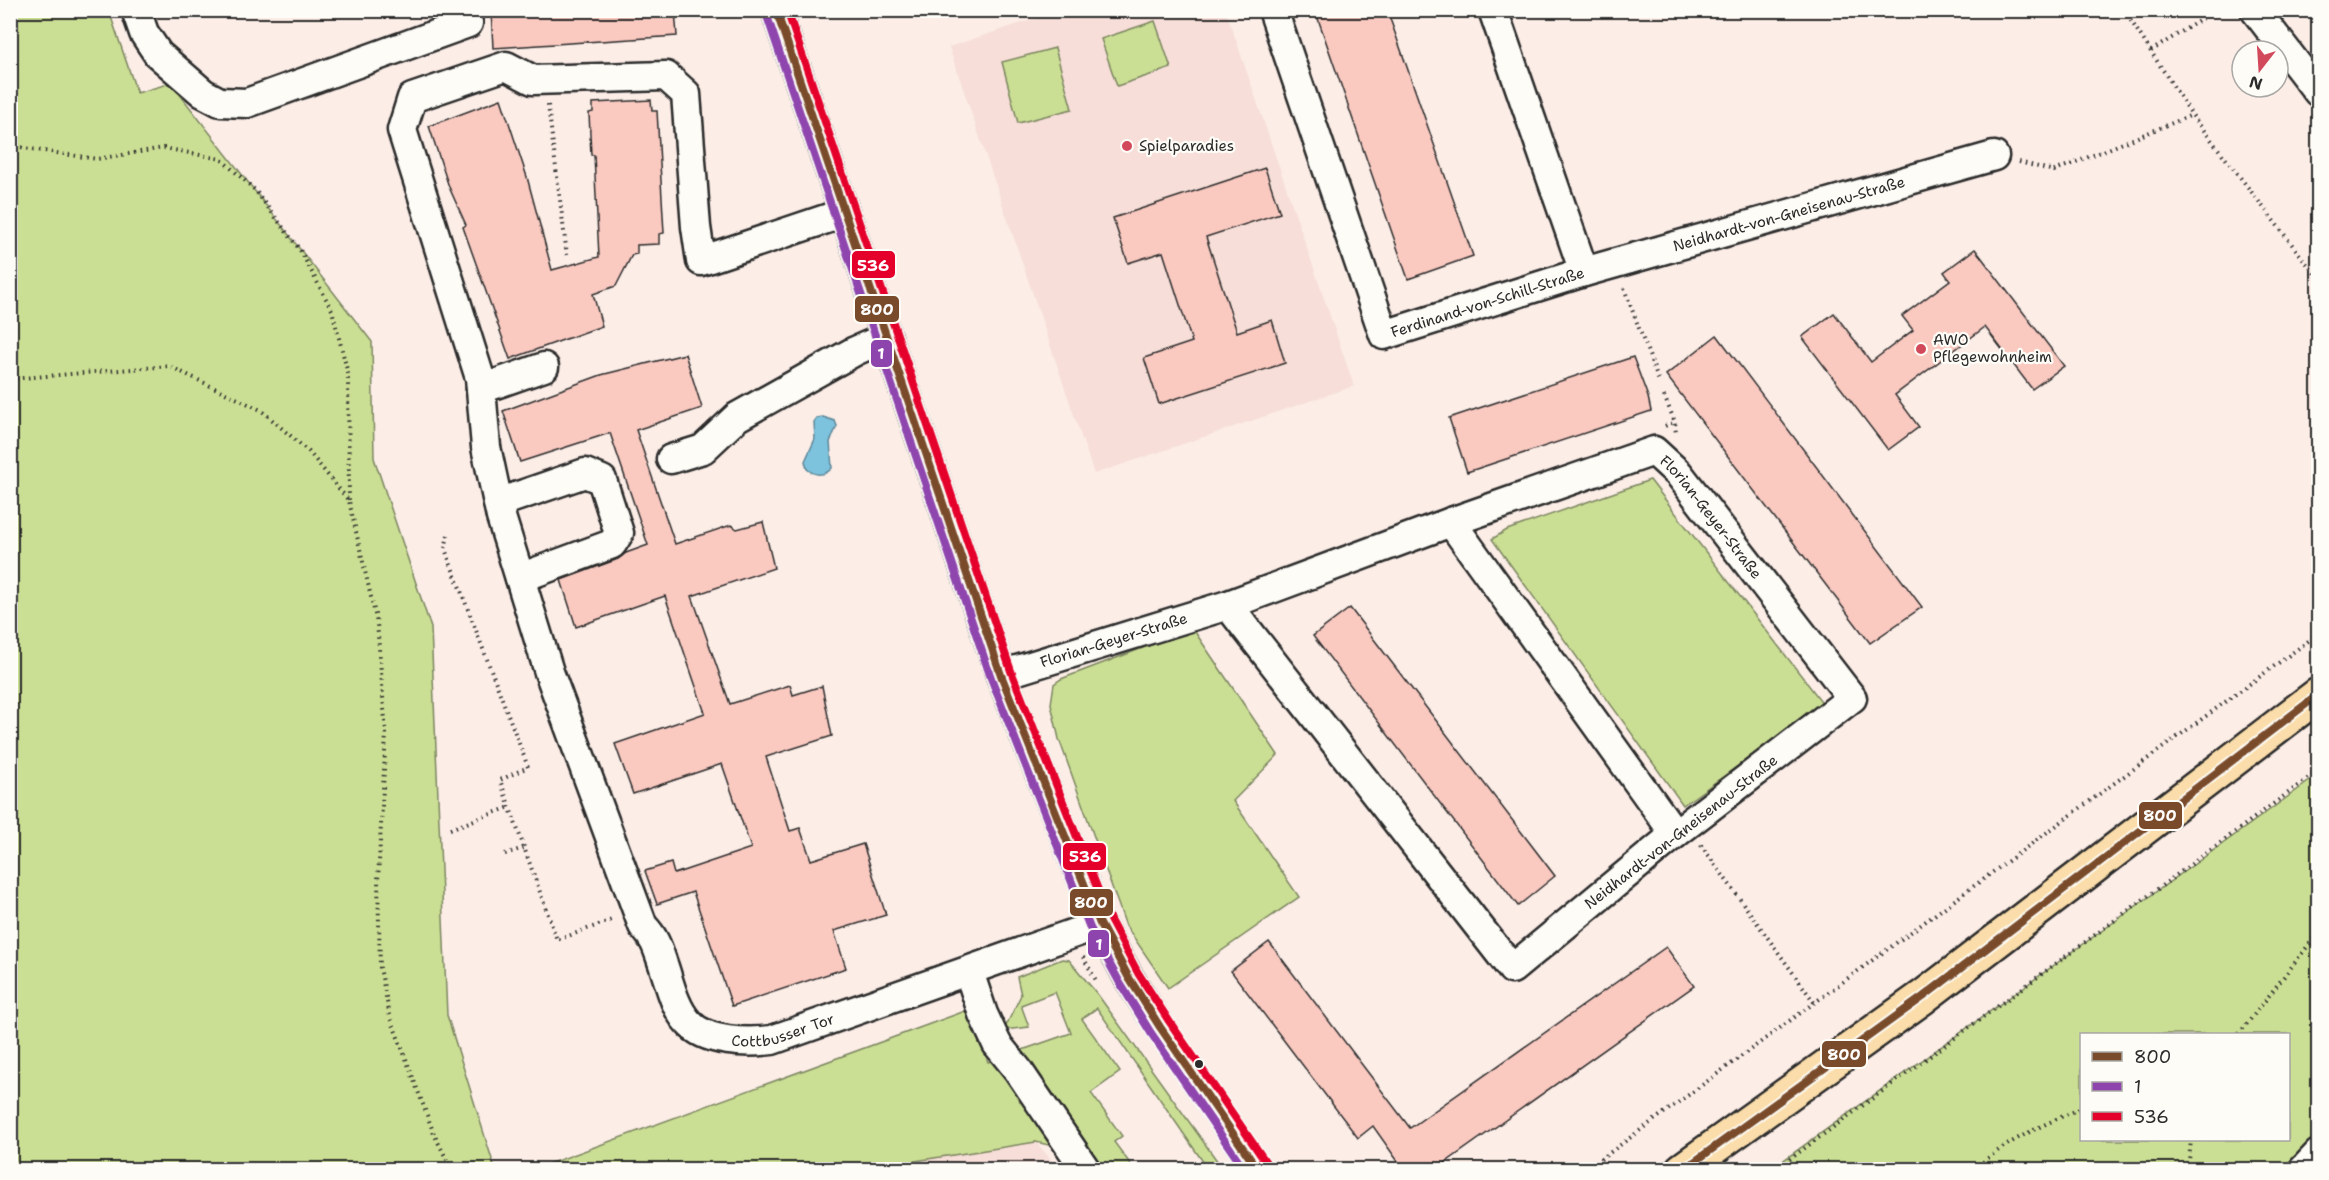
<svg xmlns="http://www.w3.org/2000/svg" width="2329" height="1180" font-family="'Shantell Sans',sans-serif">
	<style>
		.built { fill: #f7ded8 }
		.green { fill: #cbdf94; stroke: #7b8560; stroke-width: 1.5; fill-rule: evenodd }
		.water { fill: #7dc3de; stroke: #5c8696; stroke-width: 1.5 }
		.building { fill: #facac1; stroke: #2b2b2b; stroke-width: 1.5 }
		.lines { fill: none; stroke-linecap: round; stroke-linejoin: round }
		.minor-casing { stroke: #2b2b2b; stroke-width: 33 }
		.major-casing { stroke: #2b2b2b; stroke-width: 38 }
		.path { stroke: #2b2b2b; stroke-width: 4; stroke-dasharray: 1.5 4.5; stroke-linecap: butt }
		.minor { stroke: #fdfcf7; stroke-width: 28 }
		.major { stroke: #fbddab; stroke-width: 33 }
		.bus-1-casing { stroke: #fdfcf7; stroke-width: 12 }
		.bus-2-casing { stroke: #fdfcf7; stroke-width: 12 }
		.bus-3-casing { stroke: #fdfcf7; stroke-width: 12 }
		.bus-1 { stroke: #7a4b2a; stroke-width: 8 }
		.bus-2 { stroke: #8e44ad; stroke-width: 8 }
		.bus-3 { stroke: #e4002b; stroke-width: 8 }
		.poi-dot { fill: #d1495b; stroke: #fdfcf7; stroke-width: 2 }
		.bus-dot { fill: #2b2b2b; stroke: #fdfcf7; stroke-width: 2 }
		.labels { text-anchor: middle; stroke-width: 4.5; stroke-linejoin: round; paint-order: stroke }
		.poi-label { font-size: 15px; fill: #2b2b2b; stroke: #fdfcf7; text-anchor: start }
		.street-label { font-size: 15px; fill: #2b2b2b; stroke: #fdfcf7 }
		.line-badge { stroke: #fdfcf7; stroke-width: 2 }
		.badge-label { font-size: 16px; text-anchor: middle; font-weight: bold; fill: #fff }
	</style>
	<rect width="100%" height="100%" fill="#fcede7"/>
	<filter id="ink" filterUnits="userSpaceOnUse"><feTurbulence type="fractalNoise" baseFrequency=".0167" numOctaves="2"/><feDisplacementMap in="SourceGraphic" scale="12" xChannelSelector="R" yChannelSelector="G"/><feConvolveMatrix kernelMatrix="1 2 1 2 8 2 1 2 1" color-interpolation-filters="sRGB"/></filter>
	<g filter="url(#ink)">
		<g class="built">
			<path d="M 1058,11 L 1226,11 L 1354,386 L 1094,474 L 949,47 Z"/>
			<path d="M 1036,1142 L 1059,1169 L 903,1170 L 914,1161 Z"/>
		</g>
		<g class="green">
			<path d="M 10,11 L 109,11 L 137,93 L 171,83 L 372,342 L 374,458 L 431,628 L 447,1015 L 495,1169 L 11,1169 Z"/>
			<path d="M 1155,21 L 1171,68 L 1117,86 L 1101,39 Z"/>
			<path d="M 1055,48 L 1072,109 L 1018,123 L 1002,62 Z"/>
			<path d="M 1650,480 L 1824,705 L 1683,805 L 1492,539 L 1507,530 Z"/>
			<path d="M 1193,629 L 1278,755 L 1233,801 L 1299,897 L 1168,988 L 1126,926 L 1059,739 L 1051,704 L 1054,684 L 1061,679 Z"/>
			<path d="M 2318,775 L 2318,1149 L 2298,1169 L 1770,1170 ZM 2082,1034 L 2288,1034 L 2288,1140 L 2082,1140 Z"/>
			<path d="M 1062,959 L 1069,960 L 1098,995 L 1223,1169 L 1208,1169 L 1097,1008 L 1082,1019 L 1120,1072 L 1091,1093 L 1122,1136 L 1114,1142 L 1134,1169 L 1101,1169 L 1095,1156 L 1036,1142 L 915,1161 L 903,1169 L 532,1170 L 968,1010 L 988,1062 L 1071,1033 L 1055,992 L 1021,1005 L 1029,1027 L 1004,1030 L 1021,995 L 1017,977 Z"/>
		</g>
		<path class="water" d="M 823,417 L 835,421 L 837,426 L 830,442 L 832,468 C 825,476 815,476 807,469 L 805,461 L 815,439 L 814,422 L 817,418 Z"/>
		<g class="building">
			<path d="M 491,10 L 675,10 L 677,36 L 493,48 Z"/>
			<path d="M 1315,10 L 1387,10 L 1473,256 L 1408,279 Z"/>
			<path d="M 501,99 L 527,177 L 552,270 L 599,257 L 594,155 L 591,155 L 589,113 L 593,112 L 593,103 L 651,100 L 652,111 L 657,111 L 664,233 L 659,234 L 659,244 L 637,245 L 637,254 L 632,255 L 616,286 L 593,294 L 602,326 L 510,359 L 463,227 L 466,225 L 449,187 L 429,126 Z"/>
			<path d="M 1265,168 L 1280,213 L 1206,237 L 1237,332 L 1272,320 L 1285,363 L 1159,404 L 1144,358 L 1192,342 L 1163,252 L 1128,263 L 1113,218 Z"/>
			<path d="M 1975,249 L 2064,366 L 2032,389 L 1985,327 L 1895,395 L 1919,427 L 1888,450 L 1802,337 L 1834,313 L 1871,362 L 1913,330 L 1902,316 L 1950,280 L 1944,272 Z"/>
			<path d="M 1717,335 L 1922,607 L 1870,643 L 1666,375 Z"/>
			<path d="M 685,354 L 702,408 L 636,430 L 675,544 L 731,525 L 737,529 L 763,522 L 774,568 L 692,596 L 730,704 L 790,685 L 793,695 L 822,686 L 832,736 L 766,757 L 790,831 L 800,828 L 811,860 L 863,844 L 886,915 L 834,931 L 846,968 L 732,1006 L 693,892 L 657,904 L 645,871 L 671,863 L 674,874 L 751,848 L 722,764 L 633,794 L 615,744 L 705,713 L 665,596 L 576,627 L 561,580 L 618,559 L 626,553 L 648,545 L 610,433 L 520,462 L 503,411 L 601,375 Z"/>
			<path d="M 1633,357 L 1648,397 L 1651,411 L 1467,472 L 1449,418 Z"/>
			<path d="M 1350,608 L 1555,876 L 1518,906 L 1313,636 Z"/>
			<path d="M 1269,942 L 1410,1128 L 1666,947 L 1694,986 L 1435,1170 L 1404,1170 L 1373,1126 L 1358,1138 L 1231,971 Z"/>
		</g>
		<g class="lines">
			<g class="minor-casing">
				<g id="minor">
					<path d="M 136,10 L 144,33 L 158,54 L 203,93 L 220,102 L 247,103 L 468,23"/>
					<path d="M 776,10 L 1001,675 L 1100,924 L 1129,978 L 1160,1027 L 1258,1170"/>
					<path id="s1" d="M 1273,10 L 1384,335 L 1584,272 L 1493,10"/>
					<path d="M 2255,10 L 2318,92"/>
					<path id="s2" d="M 844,213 L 701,261 L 696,227 L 686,94 L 666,76 L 533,80 L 506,66 L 412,98 L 402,130 L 480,378 L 486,447 L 501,517 L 549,672 L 643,926 C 656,939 658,950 664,967 C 670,985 675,1008 688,1022 C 706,1043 748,1043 772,1040 L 1100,924"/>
					<path id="s3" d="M 1584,272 L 1994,156"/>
					<path d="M 481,389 L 544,367"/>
					<path d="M 671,459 L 703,449 L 737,417 L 855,351 L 887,337"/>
					<path d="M 498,503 L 585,473 L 602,480 L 619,533 L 612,544 L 520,578"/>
					<path d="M 1451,522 L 1675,834"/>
					<path id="s4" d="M 1001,675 L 1228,605 L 1451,522 L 1654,451 L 1679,474 L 1852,698 L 1675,834 L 1512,969 L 1228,605"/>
					<path d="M 969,972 L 983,1014 L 997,1044 L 1018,1070 L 1086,1170"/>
					<path d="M 2303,1170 L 2318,1154"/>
				</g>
			</g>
			<g class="major-casing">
				<path id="major" d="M 1682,1170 L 1923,997 L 2318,695"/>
			</g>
			<g class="path">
				<path d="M 2124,10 L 2192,115 L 2318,278"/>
				<path d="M 2151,51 L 2216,10"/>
				<path d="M 548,105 L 567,255"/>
				<path d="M 10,143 L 24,148 L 97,159 L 164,148 L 221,159 L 255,190 L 300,250 L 332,310 L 348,374 L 349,500"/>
				<path d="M 2019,162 L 2054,171 L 2192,115"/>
				<path d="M 1624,288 L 1659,382"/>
				<path d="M 10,379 L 169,366 L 261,410 L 309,452 L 349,501 L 377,623 L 386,733 L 378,880 L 380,968 L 390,1016 L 434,1134 L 452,1170"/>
				<path d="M 1664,396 L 1675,422 L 1676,435"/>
				<path d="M 1665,426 L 1675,422"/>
				<path d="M 448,535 L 445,549 L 528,767 L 500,780 L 557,940 L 612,920"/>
				<path d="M 450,829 L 510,807"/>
				<path d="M 1701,845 L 1814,1002"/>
				<path d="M 505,854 L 524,848"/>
				<path d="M 1083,957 L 1097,982"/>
				<path d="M 2239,1034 L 2318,933"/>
				<path d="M 1586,1170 L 2318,634"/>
				<path d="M 1775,1170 L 2318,771"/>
				<path d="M 1974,1170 C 2002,1143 2046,1123 2082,1108"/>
				<path d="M 2188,1170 L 2191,1140"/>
			</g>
			<use href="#minor" class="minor"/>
			<use href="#major" class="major"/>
			<g class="bus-1-casing">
				<g id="bus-1">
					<path d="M 776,10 L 1001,675 L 1100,924 L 1129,978 L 1160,1027 L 1258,1170"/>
					<path d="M 1683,1170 L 1923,997 L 2318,695"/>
				</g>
			</g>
			<g class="bus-2-casing">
				<path id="bus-2" d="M 766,13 L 991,678 L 1090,928 L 1120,983 L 1151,1033 L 1245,1170"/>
			</g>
			<g class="bus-3-casing">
				<path id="bus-3" d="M 787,10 L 1011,671 L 1110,920 L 1138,973 L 1169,1021 L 1267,1164"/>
			</g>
			<use href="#bus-1" class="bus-1"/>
			<use href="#bus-2" class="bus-2"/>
			<use href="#bus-3" class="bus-3"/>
		</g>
	</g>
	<g class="poi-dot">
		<circle cx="1127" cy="146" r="6"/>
		<circle cx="1921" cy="349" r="6"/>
	</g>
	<circle class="bus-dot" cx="1199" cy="1064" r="5"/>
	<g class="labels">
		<g class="poi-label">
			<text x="1139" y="151">Spielparadies</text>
			<text x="1933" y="345">AWO<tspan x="1933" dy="17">Pflegewohnheim</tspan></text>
		</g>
		<g class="street-label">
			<text dy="5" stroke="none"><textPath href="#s3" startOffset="213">Neidhardt-von-Gneisenau-Straße</textPath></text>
			<text dy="5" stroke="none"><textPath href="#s1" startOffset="452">Ferdinand-von-Schill-Straße</textPath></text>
			<text dy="5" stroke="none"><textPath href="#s4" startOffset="778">Florian-Geyer-Straße</textPath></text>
			<text dy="5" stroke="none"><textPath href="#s4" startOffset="118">Florian-Geyer-Straße</textPath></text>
			<text transform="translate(1681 832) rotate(-38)" y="5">Neidhardt-von-Gneisenau-Straße</text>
			<text dy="5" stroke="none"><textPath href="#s2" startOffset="1684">Cottbusser Tor</textPath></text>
		</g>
	</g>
	<g class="line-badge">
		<rect x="851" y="250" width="45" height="29" rx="6" fill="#e4002b"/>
		<rect x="854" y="295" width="46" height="28" rx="6" fill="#7a4b2a"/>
		<rect x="870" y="339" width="23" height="29" rx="6" fill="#8e44ad"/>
		<rect x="2138" y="801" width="45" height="29" rx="6" fill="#7a4b2a"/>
		<rect x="1062" y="842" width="45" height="29" rx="6" fill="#e4002b"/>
		<rect x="1069" y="888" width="45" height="29" rx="6" fill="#7a4b2a"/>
		<rect x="1087" y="929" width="23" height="29" rx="6" fill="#8e44ad"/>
		<rect x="1821" y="1040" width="46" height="28" rx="6" fill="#7a4b2a"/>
	</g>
	<g class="badge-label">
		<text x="873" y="271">536</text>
		<text x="877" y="315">800</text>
		<text x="881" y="359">1</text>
		<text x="2160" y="821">800</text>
		<text x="1085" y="862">536</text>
		<text x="1091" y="908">800</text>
		<text x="1099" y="950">1</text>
		<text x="1844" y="1060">800</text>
	</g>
	<rect width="2329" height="1180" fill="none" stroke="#fdfcf7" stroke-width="36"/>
	<rect x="18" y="18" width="2293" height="1144" fill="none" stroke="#2b2b2b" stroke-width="2" filter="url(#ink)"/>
	<rect x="2080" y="1033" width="210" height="108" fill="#fdfcf7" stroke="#a9a8a5" stroke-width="1.5"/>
	<rect x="2092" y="1052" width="30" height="9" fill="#7a4b2a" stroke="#a9a8a5" stroke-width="1.5"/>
	<text x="2134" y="1063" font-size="18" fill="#2b2b2b">800</text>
	<rect x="2092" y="1082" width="30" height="9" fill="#8e44ad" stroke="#a9a8a5" stroke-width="1.5"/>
	<text x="2134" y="1093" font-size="18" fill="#2b2b2b">1</text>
	<rect x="2092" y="1112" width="30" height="9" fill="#e4002b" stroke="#a9a8a5" stroke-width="1.5"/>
	<text x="2134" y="1123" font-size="18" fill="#2b2b2b">536</text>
	<g transform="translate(2260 69) rotate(197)"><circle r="28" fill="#fdfcf7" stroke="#a9a8a5" stroke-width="1.5"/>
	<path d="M0-4.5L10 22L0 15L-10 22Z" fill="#d1495b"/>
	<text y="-9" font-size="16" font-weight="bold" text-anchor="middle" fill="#2b2b2b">N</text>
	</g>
</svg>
